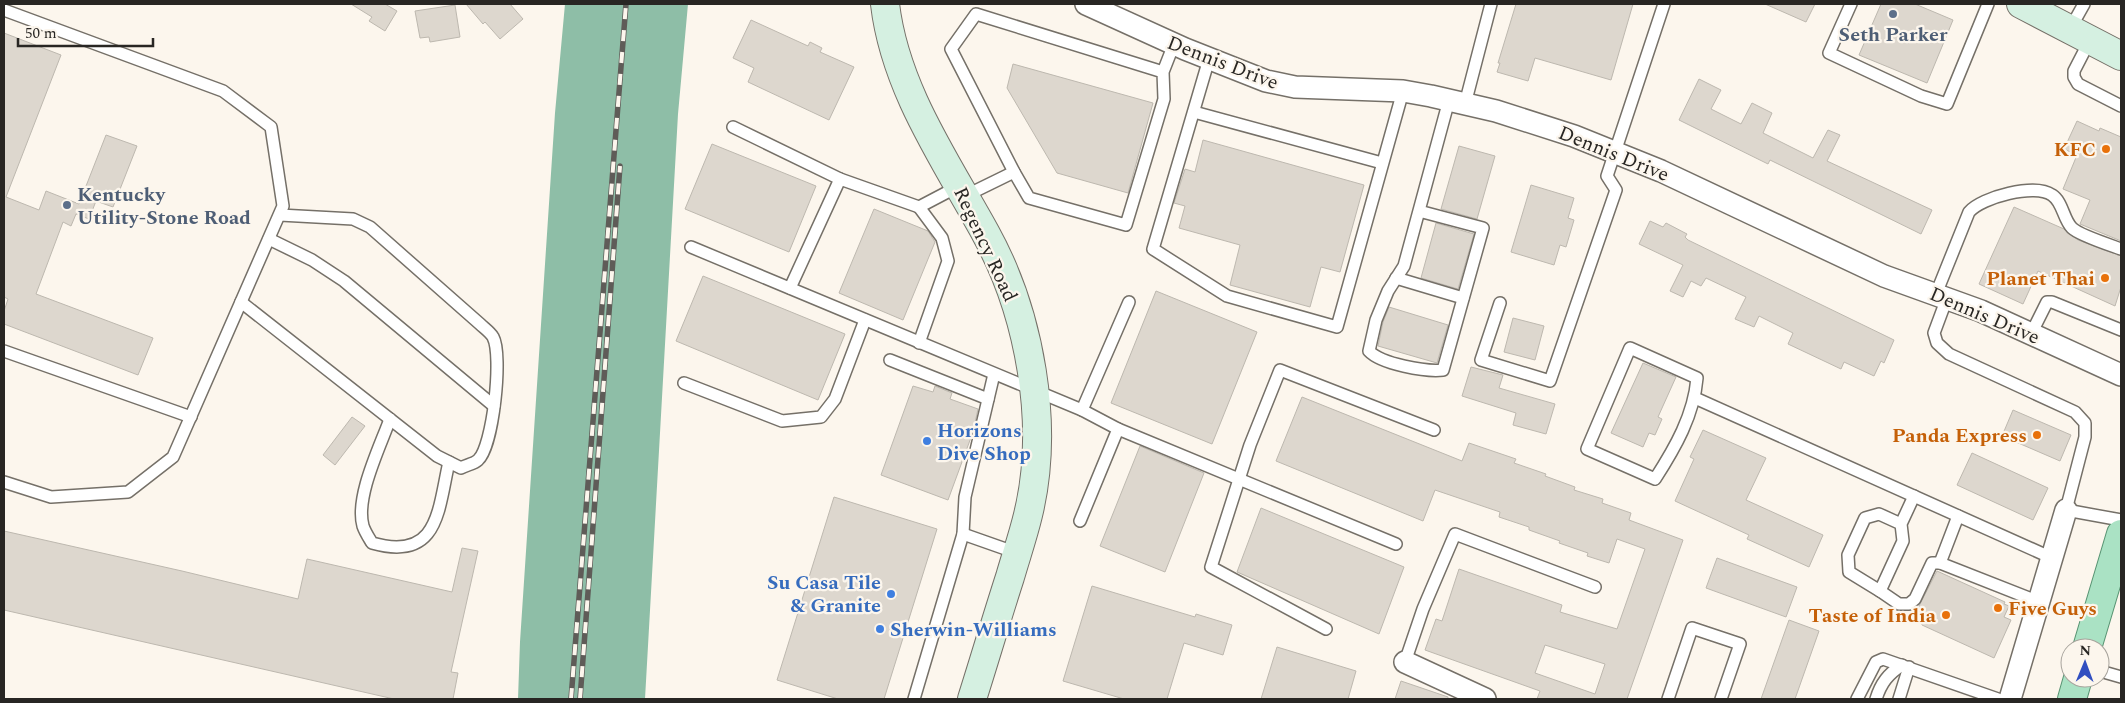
<svg xmlns="http://www.w3.org/2000/svg" width="2125" height="703" font-family="Spectral,serif">
	<style>
		.forest { fill: #8ebea7 }
		.building { fill: #ddd7ce; stroke: #bdb8af; fill-rule: evenodd }
		.lines { fill: none; stroke-linecap: round; stroke-linejoin: round }
		.lane-casing { stroke: #757068; stroke-width: 14 }
		.street-casing { stroke: #757068; stroke-width: 24 }
		.secondary-casing { stroke: #757068; stroke-width: 30 }
		.primary-casing { stroke: #589372; stroke-width: 30 }
		.lane { stroke: #fff; stroke-width: 11 }
		.street { stroke: #fff; stroke-width: 21 }
		.secondary { stroke: #d5f0e1; stroke-width: 28 }
		.primary { stroke: #aae2c4; stroke-width: 28 }
		.rail-casing { stroke: #5f5c58; stroke-width: 5.5 }
		.rail { stroke: #fcf6ed; stroke-width: 4; stroke-dasharray: 11; stroke-linecap: butt }
		.service-dot { fill: #5c6f8a; stroke: #fcf6ed; stroke-width: 2 }
		.food-dot { fill: #e8710a; stroke: #fcf6ed; stroke-width: 2 }
		.shop-dot { fill: #3f7fe0; stroke: #fcf6ed; stroke-width: 2 }
		.labels { text-anchor: middle; stroke-width: 4.5; stroke-linejoin: round; paint-order: stroke }
		.service-label { font-size: 20px; font-weight: bold; fill: #4e5e75; stroke: #fcf6ed }
		.street-label { font-size: 20px; fill: #282623; stroke: #fcf6ed }
		.food-label { font-size: 20px; font-weight: bold; fill: #c56008; stroke: #fcf6ed; text-anchor: end }
		.shop-label { font-size: 20px; font-weight: bold; fill: #366cbe; stroke: #fcf6ed; text-anchor: start }
	</style>
	<rect width="100%" height="100%" fill="#fcf6ed"/>
	<path class="forest" d="M 565,4 L 688,4 L 678,114 L 645,699 L 518,699 L 520,642 L 555,113 Z"/>
	<g class="building">
		<path d="M 351,4 L 385,4 L 397,11 L 385,31 L 369,21 L 372,17 Z"/>
		<path d="M 466,4 L 510,4 L 523,19 L 500,39 L 485,22 L 483,24 Z"/>
		<path d="M 1516,4 L 1633,4 L 1611,80 L 1535,58 L 1528,81 L 1497,72 L 1500,63 L 1498,63 Z"/>
		<path d="M 1765,4 L 1815,4 L 1806,22 Z"/>
		<path d="M 1881,4 L 1915,4 L 1953,20 L 1927,83 L 1859,55 Z"/>
		<path d="M 455,5 L 460,37 L 430,42 L 429,37 L 420,38 L 415,11 Z"/>
		<path d="M 751,20 L 808,46 L 810,42 L 822,48 L 820,52 L 854,67 L 829,120 L 748,82 L 754,68 L 733,58 Z"/>
		<path d="M 4,33 L 61,55 L 6,197 L 39,210 L 46,191 L 79,204 L 106,135 L 137,146 L 113,207 L 96,201 L 89,219 L 76,214 L 71,226 L 63,222 L 36,294 L 153,338 L 138,375 L 4,324 L 4,311 L 8,299 L 4,297 Z"/>
		<path d="M 1013,64 L 1153,103 L 1128,193 L 1057,173 L 1007,88 Z"/>
		<path d="M 1699,79 L 1721,90 L 1711,109 L 1741,124 L 1752,103 L 1772,113 L 1763,133 L 1813,158 L 1828,130 L 1840,135 L 1827,161 L 1932,210 L 1921,234 L 1770,160 L 1768,164 L 1679,120 Z"/>
		<path d="M 2077,121 L 2099,131 L 2100,128 L 2121,137 L 2121,241 L 2080,224 L 2090,200 L 2063,189 L 2077,155 L 2064,149 Z"/>
		<path d="M 1203,140 L 1364,185 L 1340,272 L 1321,267 L 1310,307 L 1230,285 L 1240,245 L 1179,228 L 1185,206 L 1174,203 L 1185,169 L 1195,172 Z"/>
		<path d="M 712,144 L 816,186 L 789,252 L 685,209 Z"/>
		<path d="M 1459,146 L 1495,156 L 1477,219 L 1441,209 Z"/>
		<path d="M 1531,185 L 1574,198 L 1568,218 L 1574,220 L 1566,247 L 1560,245 L 1554,265 L 1511,252 Z"/>
		<path d="M 2014,207 L 2064,229 L 2078,240 L 2121,256 L 2121,287 L 2115,306 L 2038,271 L 2023,304 L 1979,284 Z"/>
		<path d="M 874,209 L 928,231 L 935,242 L 903,320 L 839,293 Z"/>
		<path d="M 1650,221 L 1663,227 L 1666,223 L 1687,234 L 1685,237 L 1688,240 L 1894,340 L 1884,363 L 1881,361 L 1874,376 L 1844,362 L 1841,369 L 1788,344 L 1793,333 L 1759,316 L 1754,327 L 1735,319 L 1746,297 L 1706,278 L 1701,286 L 1691,281 L 1683,297 L 1670,291 L 1683,265 L 1639,244 Z"/>
		<path d="M 1436,223 L 1474,234 L 1458,289 L 1421,278 Z"/>
		<path d="M 703,276 L 845,334 L 818,400 L 676,341 Z"/>
		<path d="M 1156,291 L 1257,332 L 1212,444 L 1111,403 Z"/>
		<path d="M 1389,307 L 1448,325 L 1437,363 L 1378,346 L 1383,322 Z"/>
		<path d="M 1513,318 L 1544,326 L 1535,360 L 1504,352 Z"/>
		<path d="M 1643,363 L 1676,377 L 1658,417 L 1662,419 L 1655,435 L 1649,433 L 1643,447 L 1611,433 Z"/>
		<path d="M 1471,367 L 1503,375 L 1499,388 L 1555,404 L 1546,434 L 1513,425 L 1516,413 L 1462,396 Z"/>
		<path d="M 913,386 L 933,392 L 935,386 L 952,393 L 950,399 L 978,409 L 973,432 L 948,500 L 881,475 Z"/>
		<path d="M 1302,397 L 1462,461 L 1469,443 L 1516,459 L 1514,463 L 1546,474 L 1545,476 L 1575,487 L 1574,490 L 1603,499 L 1602,503 L 1631,513 L 1629,520 L 1683,540 L 1627,699 L 1537,699 L 1540,691 L 1425,650 L 1436,619 L 1442,621 L 1459,569 L 1562,605 L 1560,612 L 1617,629 L 1645,549 L 1617,539 L 1609,563 L 1587,556 L 1588,553 L 1559,543 L 1560,541 L 1529,530 L 1529,527 L 1499,517 L 1500,512 L 1435,490 L 1423,521 L 1276,461 ZM 1545,645 L 1605,664 L 1595,694 L 1535,673 Z"/>
		<path d="M 2013,410 L 2071,435 L 2060,461 L 2002,436 Z"/>
		<path d="M 352,417 L 365,426 L 335,465 L 323,455 Z"/>
		<path d="M 1703,430 L 1766,458 L 1746,500 L 1823,535 L 1809,567 L 1747,539 L 1749,535 L 1675,501 L 1694,459 L 1690,457 Z"/>
		<path d="M 1140,446 L 1204,473 L 1165,572 L 1100,546 Z"/>
		<path d="M 1972,453 L 2048,488 L 2033,520 L 1957,485 Z"/>
		<path d="M 834,497 L 937,529 L 884,699 L 838,699 L 777,680 Z"/>
		<path d="M 1261,508 L 1404,567 L 1379,634 L 1237,572 Z"/>
		<path d="M 4,531 L 182,571 L 298,599 L 307,559 L 452,592 L 462,548 L 478,551 L 451,672 L 458,673 L 453,699 L 394,699 L 4,610 Z"/>
		<path d="M 1717,558 L 1797,587 L 1786,617 L 1706,588 Z"/>
		<path d="M 1937,571 L 2005,602 L 2004,604 L 2009,606 L 2004,617 L 2011,620 L 1994,658 L 1922,625 L 1918,608 Z"/>
		<path d="M 1092,586 L 1195,617 L 1196,614 L 1232,625 L 1223,655 L 1184,643 L 1167,699 L 1124,699 L 1063,681 Z"/>
		<path d="M 1789,620 L 1819,631 L 1795,699 L 1761,699 Z"/>
		<path d="M 1277,647 L 1356,671 L 1348,699 L 1261,699 Z"/>
		<path d="M 1401,681 L 1448,697 L 1448,699 L 1395,699 Z"/>
	</g>
	<g class="lines">
		<g class="lane-casing">
			<g id="lane">
				<path d="M 1851,4 L 1829,53 L 1921,96 L 1947,104 L 1988,4"/>
				<path d="M 4,10 L 223,91 L 271,127 L 283,206 L 173,457 L 128,492 L 51,497 L 4,482"/>
				<path d="M 2070,29 L 2084,4"/>
				<path d="M 2090,40 L 2074,71 L 2074,77 L 2078,84 L 2121,106"/>
				<path d="M 1209,59 L 1153,249 L 1227,296 L 1337,327 L 1403,91"/>
				<path d="M 1163,72 L 1164,99 L 1126,225 L 1029,198 L 1014,172 L 951,49 L 976,14 L 1163,72 L 1174,44"/>
				<path d="M 1465,104 L 1491,4"/>
				<path d="M 1194,112 L 1382,163"/>
				<path d="M 733,127 L 840,179"/>
				<path d="M 965,196 L 1014,172"/>
				<path d="M 1419,211 L 1483,228 L 1443,370 C 1426,372 1381,364 1369,351 L 1376,320 L 1388,291 L 1404,266 L 1449,100"/>
				<path d="M 269,239 L 312,260 L 344,281 L 494,406"/>
				<path d="M 691,247 L 1082,410 L 1118,429 L 1396,544"/>
				<path d="M 1396,278 L 1463,298"/>
				<path d="M 790,288 L 840,179 L 919,207 L 959,186"/>
				<path d="M 1936,294 L 1969,212 C 1982,197 2035,183 2052,195 C 2063,202 2063,219 2072,228 C 2079,235 2110,245 2121,249"/>
				<path d="M 1947,298 L 1934,333 L 1937,343 L 1949,354 L 2075,412 L 2085,423 L 2085,437 L 2066,510 L 2121,520"/>
				<path d="M 241,302 L 437,456 L 461,468 C 466,465 474,464 478,460 C 493,447 503,355 493,337 C 490,332 484,328 480,324 L 370,227 L 353,219 L 280,215"/>
				<path d="M 1500,303 L 1481,360 L 1550,381 L 1616,190 L 1607,176 L 1664,4"/>
				<path d="M 2031,334 L 2047,302 L 2052,302 L 2121,330"/>
				<path d="M 919,343 L 948,261 L 942,238 L 919,207"/>
				<path d="M 1630,348 L 1697,378 C 1694,415 1675,448 1655,479 L 1587,449 Z"/>
				<path d="M 4,351 L 191,417"/>
				<path d="M 890,360 L 988,399"/>
				<path d="M 684,383 L 782,421 L 821,417 L 835,399 L 865,320"/>
				<path d="M 1695,398 L 2052,558"/>
				<path d="M 1082,410 L 1129,302"/>
				<path d="M 390,419 C 380,447 355,497 363,526 C 365,532 369,538 372,543 C 439,562 438,510 449,462"/>
				<path d="M 1958,516 L 1940,563 L 2039,602"/>
				<path d="M 1080,521 L 1118,429"/>
				<path d="M 1901,524 L 1903,541 L 1880,591 L 1849,572 L 1848,555 L 1865,518 L 1879,514 L 1901,524 L 1914,496"/>
				<path d="M 963,534 L 1017,553"/>
				<path d="M 1880,591 L 1899,604 L 1909,604 L 1915,599 L 1932,563 L 1940,563"/>
				<path d="M 1326,629 L 1211,567 L 1250,445 L 1280,370 L 1434,430"/>
				<path d="M 1405,662 L 1423,609 L 1455,534 L 1595,587"/>
				<path d="M 2100,671 L 2121,677"/>
				<path d="M 914,699 L 963,534 L 965,497 L 994,374"/>
				<path d="M 1668,699 L 1692,628 L 1740,644 L 1721,699"/>
				<path d="M 1857,699 L 1876,662 L 1883,659 L 1998,699"/>
				<path d="M 1876,699 C 1881,683 1888,674 1902,665"/>
				<path d="M 1899,699 L 1909,667"/>
			</g>
		</g>
		<g class="street-casing">
			<g id="street">
				<path d="M 1086,4 L 1185,49 L 1266,81 L 1295,87 L 1403,91 L 1431,96 L 1496,111 L 1574,136 L 1661,171 L 1884,276 L 1981,311 L 2121,375"/>
				<path d="M 1405,662 L 1485,699"/>
				<path d="M 2010,699 L 2066,510"/>
			</g>
		</g>
		<g class="secondary-casing">
			<g id="secondary">
				<path d="M 885,4 C 895,89 946,161 986,234 C 1030,314 1050,425 1028,515 C 1023,536 1016,556 1010,577 C 997,617 985,658 972,699"/>
				<path d="M 2021,4 L 2121,56"/>
			</g>
		</g>
		<g class="primary-casing">
			<g id="primary">
				<path d="M 2087,648 L 2121,534"/>
				<path d="M 2072,699 L 2078,678"/>
			</g>
		</g>
		<use href="#lane" class="lane"/>
		<use href="#street" class="street"/>
		<use href="#secondary" class="secondary"/>
		<use href="#primary" class="primary"/>
		<g class="rail-casing">
			<g id="rail">
				<path d="M 571,699 L 626,4"/>
				<path d="M 580,699 L 620,166"/>
			</g>
		</g>
		<use href="#rail" class="rail"/>
	</g>
	<g class="service-dot">
		<circle cx="1893" cy="14" r="5"/>
		<circle cx="67" cy="205" r="5"/>
	</g>
	<g class="food-dot">
		<circle cx="2106" cy="149" r="5"/>
		<circle cx="2105" cy="278" r="5"/>
		<circle cx="2037" cy="435" r="5"/>
		<circle cx="1998" cy="608" r="5"/>
		<circle cx="1946" cy="615" r="5"/>
	</g>
	<g class="shop-dot">
		<circle cx="927" cy="441" r="5"/>
		<circle cx="891" cy="594" r="5"/>
		<circle cx="880" cy="629" r="5"/>
	</g>
	<g class="labels">
		<g class="service-label">
			<text x="1893" y="41">Seth Parker</text>
			<text x="77" y="201" text-anchor="start">Kentucky<tspan x="77" dy="23">Utility-Stone Road</tspan></text>
		</g>
		<g class="street-label">
			<text transform="translate(1223 62) rotate(21)" y="7">Dennis Drive</text>
			<text transform="translate(1614 153) rotate(22)" y="7">Dennis Drive</text>
			<text transform="translate(986 244) rotate(65)" y="7">Regency Road</text>
			<text transform="translate(1985 315) rotate(23)" y="7">Dennis Drive</text>
		</g>
		<g class="food-label">
			<text x="2096" y="156">KFC</text>
			<text x="2095" y="285">Planet Thai</text>
			<text x="2027" y="442">Panda Express</text>
			<text x="2008" y="615" text-anchor="start">Five Guys</text>
			<text x="1936" y="622">Taste of India</text>
		</g>
		<g class="shop-label">
			<text x="937" y="437">Horizons<tspan x="937" dy="23">Dive Shop</tspan></text>
			<text x="881" y="589" text-anchor="end">Su Casa Tile<tspan x="881" dy="23">&amp; Granite</tspan></text>
			<text x="890" y="636">Sherwin-Williams</text>
		</g>
	</g>
	<rect width="2125" height="703" fill="none" stroke="#282623" stroke-width="10"/>
	<g transform="translate(2085 663) rotate(1)"><circle r="24" fill="#fcf6ed" stroke="#a7a39c"/>
	<path d="M0-4L9 19L0 12L-9 19Z" fill="#314fc0"/>
	<text y="-8" font-size="14" font-weight="bold" text-anchor="middle" fill="#282623">N</text>
	</g>
	<path d="M18 38v8h135v-8" fill="none" stroke="#282623" stroke-width="2.5"/>
	<text x="25" y="38" font-size="15" fill="#282623" stroke="#fcf6ed" stroke-width="4" paint-order="stroke">50 m</text>
</svg>
